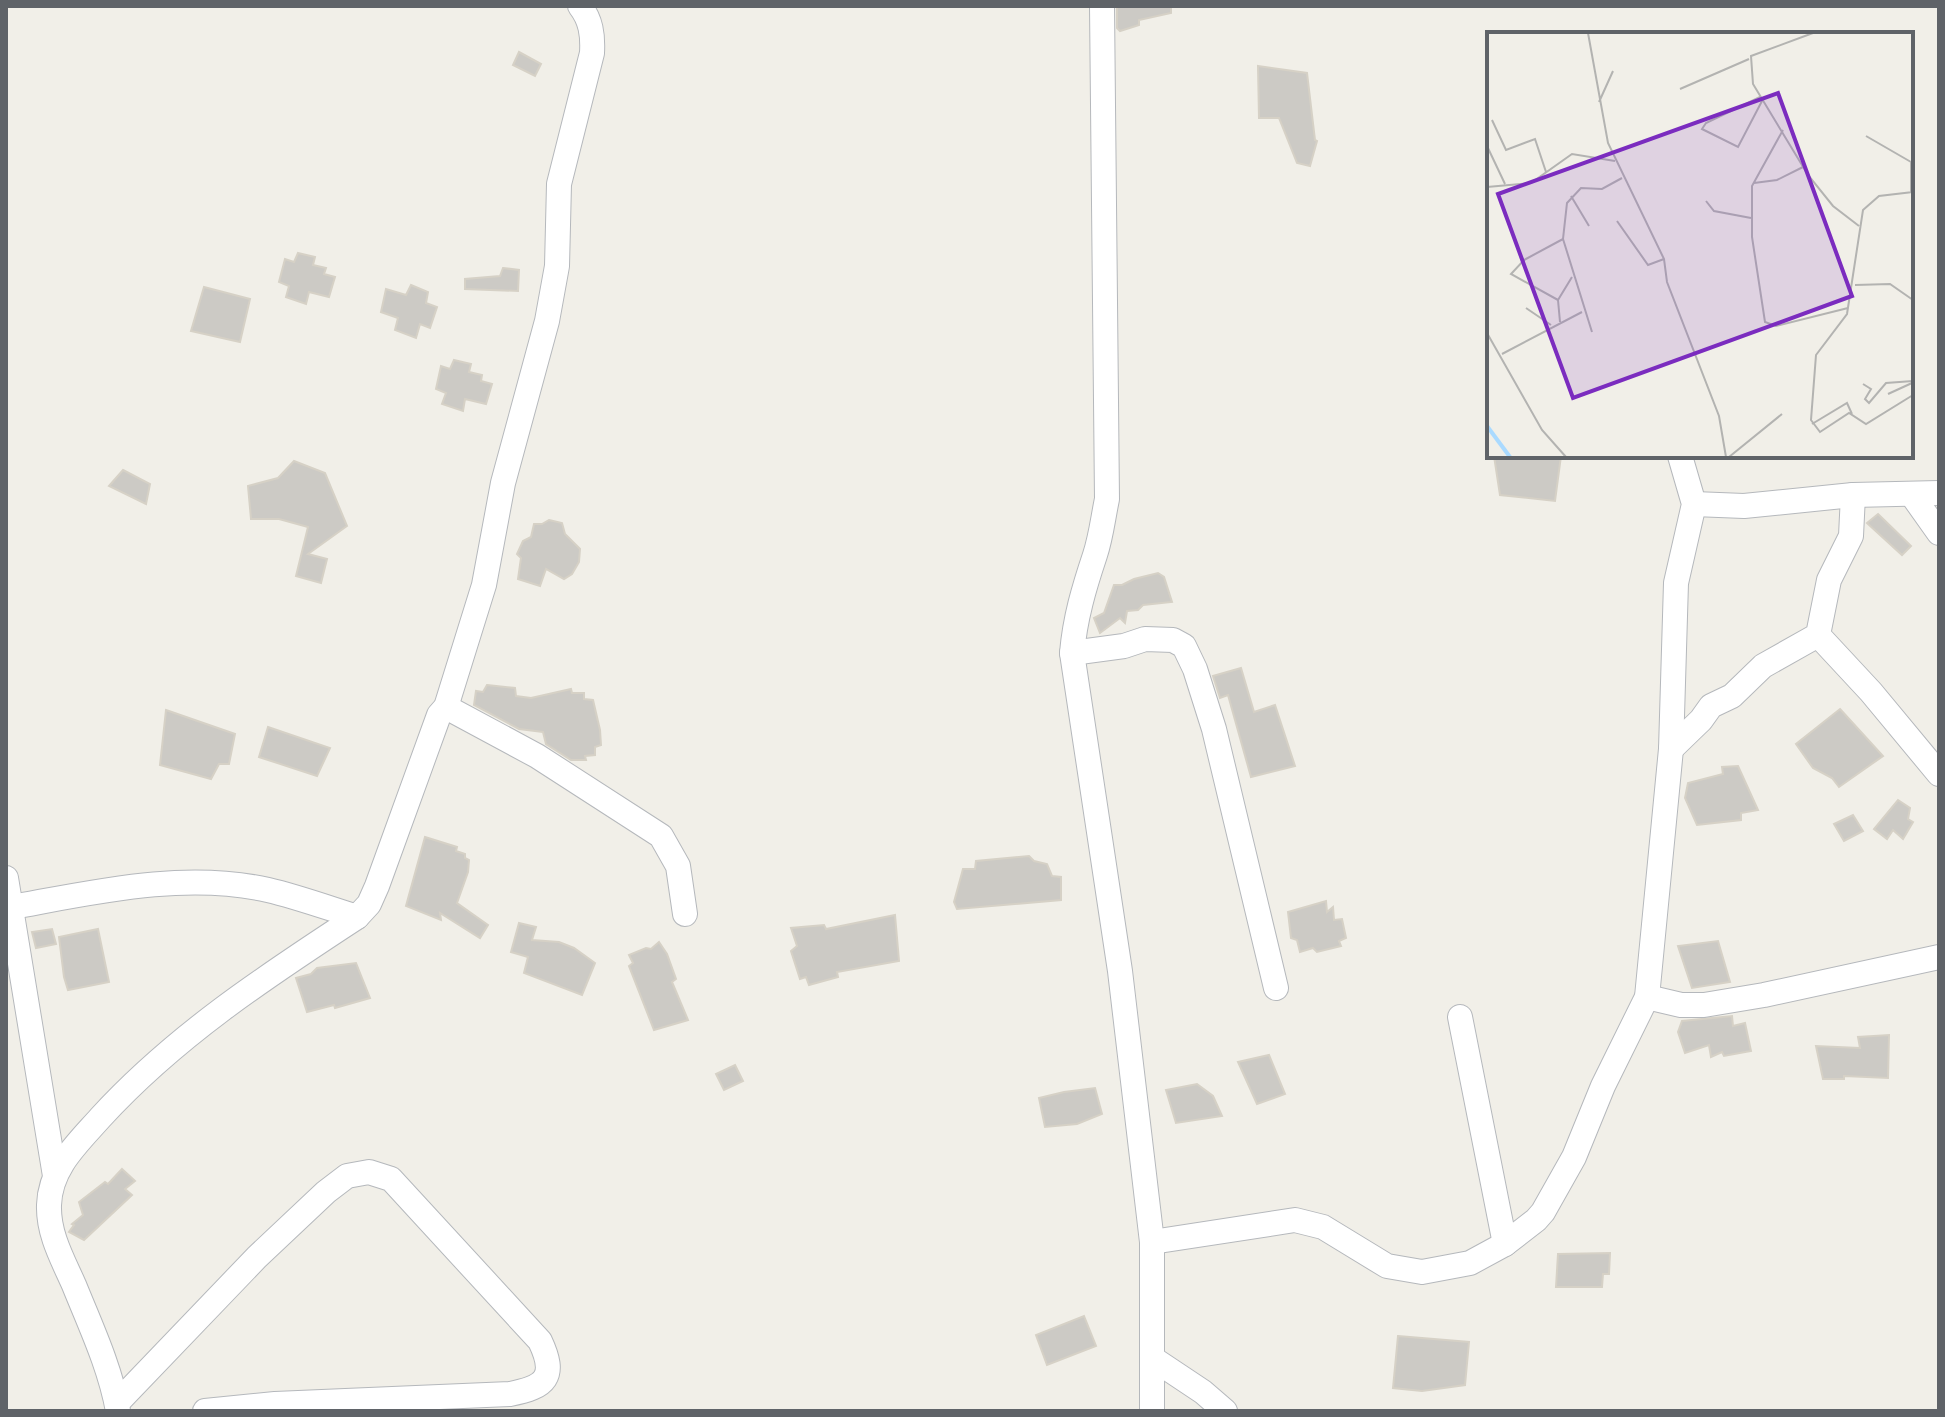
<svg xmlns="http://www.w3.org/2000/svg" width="1945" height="1417" font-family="'Asap Condensed',sans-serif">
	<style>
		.building { fill: #cccac5; stroke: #d6d1c6; stroke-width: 2 }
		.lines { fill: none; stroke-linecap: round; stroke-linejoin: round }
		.minor-casing { stroke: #b5b8bc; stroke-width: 26 }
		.minor { stroke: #fff; stroke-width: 24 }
		.inset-river { fill: none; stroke: #aadaff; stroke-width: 4 }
		.inset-road { fill: none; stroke: #b3b3b1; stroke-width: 2 }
		.view { fill: #7b2cbf; fill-opacity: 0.15; stroke: #7b2cbf; stroke-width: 4 }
		.inset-edge { fill: none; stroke: #5f6368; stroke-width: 4 }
	</style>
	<rect width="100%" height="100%" fill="#f1efe8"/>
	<g class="building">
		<path d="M 1117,6 L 1171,6 L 1171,13 L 1139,20 L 1139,25 L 1120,31 L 1117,28 Z"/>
		<path d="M 519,52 L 541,64 L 535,76 L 513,65 Z"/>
		<path d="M 1258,66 L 1307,73 L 1315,140 L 1317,141 L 1310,166 L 1297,163 L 1279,118 L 1259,118 Z"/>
		<path d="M 298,253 L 315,257 L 313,265 L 326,268 L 324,274 L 335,277 L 329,297 L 309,292 L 306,304 L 286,297 L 289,286 L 279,282 L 285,259 L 294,262 Z"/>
		<path d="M 503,268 L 519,270 L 518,291 L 465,289 L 465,279 L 500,276 Z"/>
		<path d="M 411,285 L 428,292 L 426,303 L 437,307 L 430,328 L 420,324 L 416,338 L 395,330 L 398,318 L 381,312 L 386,289 L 406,295 Z"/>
		<path d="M 204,287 L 250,299 L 240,342 L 191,331 Z"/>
		<path d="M 454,360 L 471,364 L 469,372 L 482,375 L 481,381 L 492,384 L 486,404 L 465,399 L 463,411 L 442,404 L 446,393 L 436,389 L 441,366 L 450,369 Z"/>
		<path d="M 1494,456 L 1561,456 L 1555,501 L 1500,495 Z"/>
		<path d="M 294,461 L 325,473 L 347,526 L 308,554 L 327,559 L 321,583 L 296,576 L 308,527 L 279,519 L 251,519 L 248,486 L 278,478 Z"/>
		<path d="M 123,470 L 150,484 L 146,504 L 109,486 Z"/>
		<path d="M 1878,514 L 1911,546 L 1902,555 L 1867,523 Z"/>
		<path d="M 549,520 L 562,523 L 565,534 L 580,549 L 579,562 L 572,574 L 564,579 L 546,569 L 540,586 L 518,579 L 521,558 L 517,554 L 523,541 L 531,537 L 534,524 L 542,524 Z"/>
		<path d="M 1158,573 L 1164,577 L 1172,602 L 1143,605 L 1138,610 L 1127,611 L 1125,623 L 1120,618 L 1100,633 L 1094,618 L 1104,613 L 1114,585 L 1122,585 L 1134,579 Z"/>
		<path d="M 1241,668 L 1254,712 L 1275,705 L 1295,766 L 1251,777 L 1228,695 L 1220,698 L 1213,676 Z"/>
		<path d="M 487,685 L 515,688 L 516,696 L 531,698 L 571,689 L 572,693 L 584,693 L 584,699 L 593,700 L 600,730 L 601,745 L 595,747 L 595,755 L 585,756 L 586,760 L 571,760 L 546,744 L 543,732 L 519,729 L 474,705 L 476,691 L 483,692 Z"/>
		<path d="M 1840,709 L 1883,756 L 1839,787 L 1832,778 L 1813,768 L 1796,744 Z"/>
		<path d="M 166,710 L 235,734 L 229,764 L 219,764 L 211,779 L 160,765 Z"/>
		<path d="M 268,727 L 330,748 L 317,776 L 259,757 Z"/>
		<path d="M 1738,766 L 1758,810 L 1741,813 L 1741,820 L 1697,825 L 1685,798 L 1688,783 L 1723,774 L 1722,767 Z"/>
		<path d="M 1898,800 L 1910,808 L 1908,819 L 1913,822 L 1903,839 L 1893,830 L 1887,839 L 1874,829 Z"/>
		<path d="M 1853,815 L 1863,831 L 1844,841 L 1834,824 Z"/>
		<path d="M 425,837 L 457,847 L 456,851 L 465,854 L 465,858 L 469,860 L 468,872 L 457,903 L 488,925 L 480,938 L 440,913 L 441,920 L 406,906 Z"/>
		<path d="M 1029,856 L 1034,861 L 1047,864 L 1052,876 L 1061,877 L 1061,900 L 957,909 L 954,902 L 963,869 L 975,869 L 976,861 Z"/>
		<path d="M 1326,901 L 1327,912 L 1333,907 L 1334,920 L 1342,919 L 1346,938 L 1339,941 L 1341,946 L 1317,952 L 1313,948 L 1300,952 L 1297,940 L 1291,938 L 1288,912 Z"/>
		<path d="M 895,915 L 899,961 L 837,972 L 838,977 L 809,985 L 806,977 L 800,979 L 791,951 L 797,946 L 791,928 L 824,925 L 826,929 Z"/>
		<path d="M 519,923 L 536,927 L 532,940 L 559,942 L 574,948 L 595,963 L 582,995 L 524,973 L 528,957 L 511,952 Z"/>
		<path d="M 52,929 L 56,944 L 36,948 L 32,932 Z"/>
		<path d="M 98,929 L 109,982 L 68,990 L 64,977 L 59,937 Z"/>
		<path d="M 1718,941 L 1730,982 L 1692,988 L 1678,946 Z"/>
		<path d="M 659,942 L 667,954 L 676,979 L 672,982 L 688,1020 L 654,1030 L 629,966 L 633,963 L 629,955 L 646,948 L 651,949 Z"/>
		<path d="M 356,963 L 370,998 L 335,1008 L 334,1005 L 307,1012 L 296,978 L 311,974 L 317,968 Z"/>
		<path d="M 1732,1016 L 1733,1026 L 1745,1023 L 1751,1051 L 1724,1056 L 1722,1052 L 1711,1057 L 1709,1045 L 1685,1053 L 1678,1032 L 1682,1021 Z"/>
		<path d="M 1889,1035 L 1888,1078 L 1844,1076 L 1844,1079 L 1823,1079 L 1816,1046 L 1860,1048 L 1858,1037 Z"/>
		<path d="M 1269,1055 L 1285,1094 L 1257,1104 L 1238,1062 Z"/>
		<path d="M 735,1065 L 743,1081 L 724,1090 L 716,1074 Z"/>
		<path d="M 1197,1084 L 1213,1096 L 1222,1116 L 1176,1123 L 1166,1090 Z"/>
		<path d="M 1095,1088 L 1102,1114 L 1077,1124 L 1045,1127 L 1039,1098 L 1064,1092 Z"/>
		<path d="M 122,1169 L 135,1181 L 125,1189 L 132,1195 L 84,1240 L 69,1232 L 74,1225 L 72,1224 L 83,1215 L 79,1202 L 105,1182 L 108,1184 Z"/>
		<path d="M 1610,1253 L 1609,1274 L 1603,1274 L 1602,1287 L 1556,1287 L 1558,1254 Z"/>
		<path d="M 1084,1316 L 1096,1346 L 1047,1365 L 1036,1335 Z"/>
		<path d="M 1398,1336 L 1469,1342 L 1465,1385 L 1422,1391 L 1393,1388 Z"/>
	</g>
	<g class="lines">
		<g class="minor-casing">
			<g id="minor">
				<path d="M 1102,6 L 1107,499 C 1103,518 1101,537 1095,555 C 1084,588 1075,618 1072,653 L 1120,971 L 1152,1242 L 1152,1411"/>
				<path d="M 1912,495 L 1939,533"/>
				<path d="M 1694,504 L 1744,506 L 1853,495 L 1939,493"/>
				<path d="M 1818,635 L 1871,692 L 1939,774"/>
				<path d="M 1072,653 L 1124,646 L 1145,639 L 1173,640 L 1184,646 L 1195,669 L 1214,729 L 1276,988"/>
				<path d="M 446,707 L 537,756 L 661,836 L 678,866 L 685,914"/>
				<path d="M 1671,749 L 1701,720 L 1711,706 L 1732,696 L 1763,666 L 1818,635 L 1829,580 L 1851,536 L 1853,495"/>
				<path d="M 6,878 L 55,1176"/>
				<path d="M 12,907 C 95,892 184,871 268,890 C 298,897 328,908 357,917"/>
				<path d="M 1647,997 L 1681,1005 L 1704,1005 L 1764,995 L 1939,957"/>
				<path d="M 1460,1017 L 1505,1244"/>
				<path d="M 1152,1242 L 1295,1220 L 1323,1227 L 1387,1266 L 1422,1272 L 1470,1263 L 1505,1244 L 1536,1220 L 1543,1212 L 1574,1157 L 1603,1086 L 1647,997 L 1671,749 L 1676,583 L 1694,504 L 1680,456"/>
				<path d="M 1152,1358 L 1203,1392 L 1225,1411"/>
				<path d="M 117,1403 L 257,1257 L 326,1192 L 347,1176 L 369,1172 L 391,1179 L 540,1341 C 557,1377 546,1387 510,1394 L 275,1404 L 205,1411"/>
				<path d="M 118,1411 C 110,1367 91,1327 74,1285 C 63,1260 48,1234 49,1205 C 50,1168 77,1144 100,1118 C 174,1037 265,977 357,917 L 369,904 L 377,886 L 439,715 L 446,707 L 484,585 L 503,483 L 547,321 L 557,266 L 559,184 L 592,53 C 593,35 591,20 580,6"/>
			</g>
		</g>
		<use href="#minor" class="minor"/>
	</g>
	<g transform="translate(1487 32)">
		<rect width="426" height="426" fill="#f1efe8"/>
		<path class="inset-river" d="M 0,394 L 23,425"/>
		<path class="inset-road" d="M 101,1 L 121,111 L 177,227 L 180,250 L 232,384 L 239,425M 326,1 L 264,24 L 266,52 L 321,143 L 346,174 L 372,194M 193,57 L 262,27M 273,65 L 219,91 L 215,97 L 251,115 L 275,69M 112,70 L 126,39M 5,88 L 19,118 L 48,107 L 59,140M 296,98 L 265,154 L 265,205 L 278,290 L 289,294 L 361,276M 379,104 L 424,130M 0,114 L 18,152M 424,130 L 424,160M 267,151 L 290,148 L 316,135M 0,155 L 44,151 L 85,122 L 128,129M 426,160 L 392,164 L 376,178 L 360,282 L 329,323 L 324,388 L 333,400 L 362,381 L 379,392 L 426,363M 84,164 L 102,194M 219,169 L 227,179 L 264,186M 130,189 L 161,233 L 177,227M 368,253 L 403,252 L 426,268M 71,268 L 24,242 L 37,228 L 76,207M 39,276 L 64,293M 73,290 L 71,268 L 85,245M 105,300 L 76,207 L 80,171 L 94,156 L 115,157 L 135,146M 0,301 L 55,398 L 79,425M 15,322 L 95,280M 376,352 L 384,357 L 378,367 L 382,371 L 399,351 L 426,349M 401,362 L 425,351M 325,392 L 360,371 L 365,382M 242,425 L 295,382"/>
		<path class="view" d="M 291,61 L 365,264 L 86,366 L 11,162 Z"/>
		<rect width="426" height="426" class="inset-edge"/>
	</g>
	<rect width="1945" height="1417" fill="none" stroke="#5f6368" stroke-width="16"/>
</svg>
